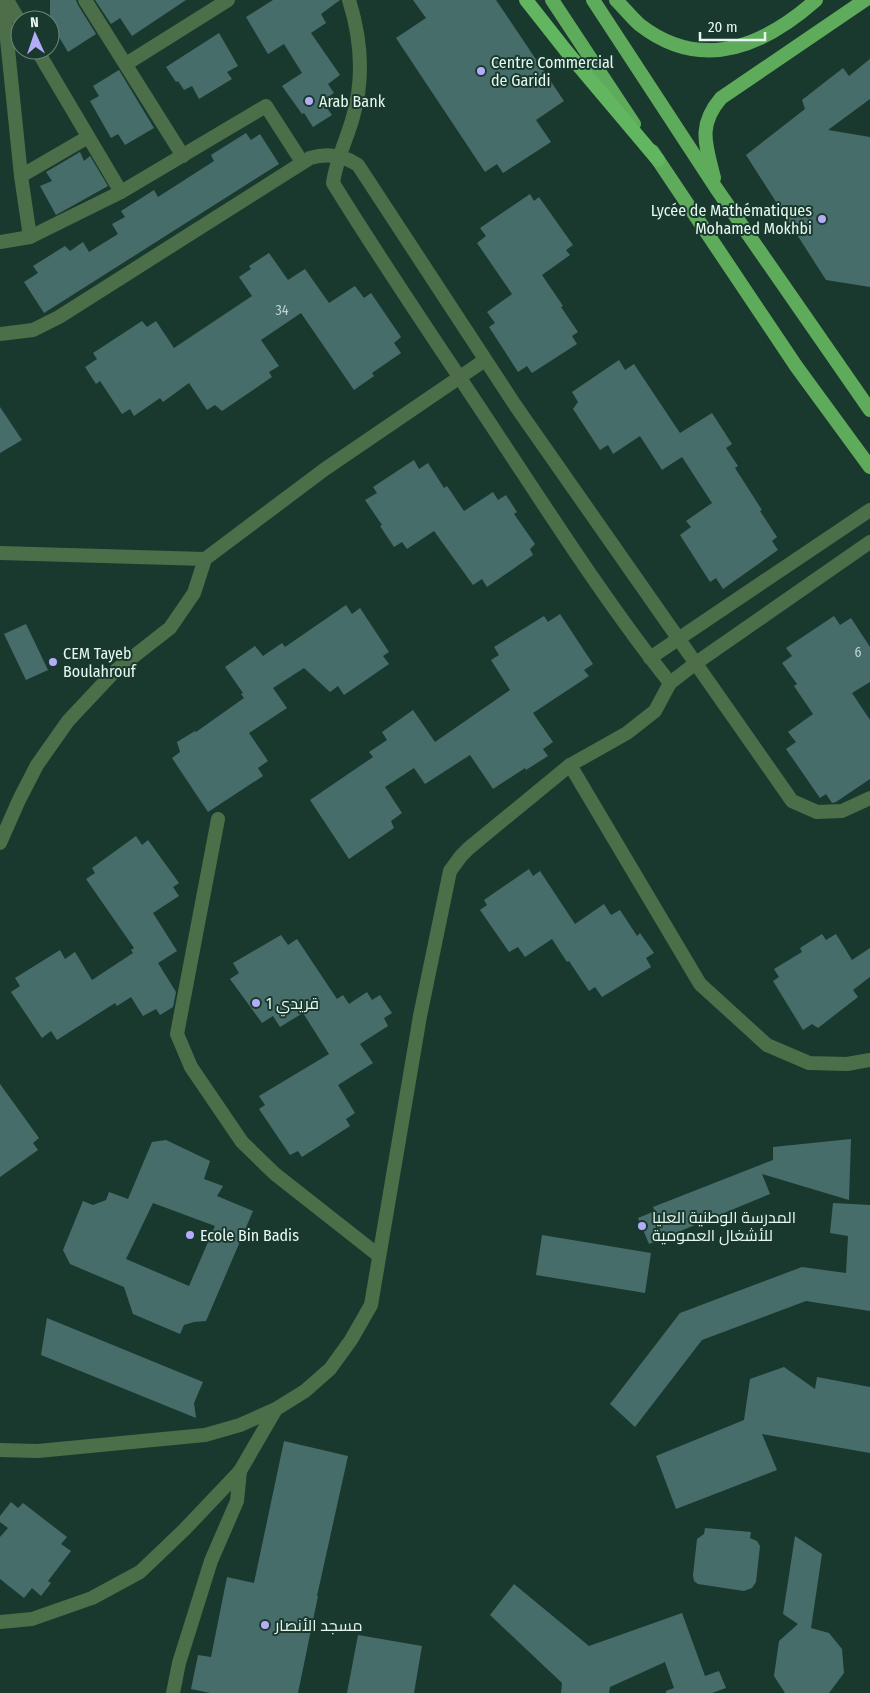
<svg xmlns="http://www.w3.org/2000/svg" width="870" height="1693" font-family="'Fira Sans Condensed',Cairo,sans-serif">
	<style>
		.building { fill: #476d6b; fill-rule: evenodd }
		.lines { fill: none; stroke-linecap: round; stroke-linejoin: round }
		.minor { stroke: #4c6f49; stroke-width: 14 }
		.primary { stroke: #5fab5c; stroke-width: 14 }
		.trunk { stroke: #62b65f; stroke-width: 14 }
		.poi-dot { fill: #b4acf9; stroke: #1a392e; stroke-width: 2 }
		.labels { text-anchor: middle; stroke-width: 4; stroke-linejoin: round; paint-order: stroke }
		.number-label { font-size: 14px; fill: #bed5cf }
		.poi-label { font-size: 16px; fill: #e6f8f0; stroke: #1a392e; text-anchor: start }
	</style>
	<rect width="100%" height="100%" fill="#1a392e"/>
	<g class="building">
		<path d="M 50,0 L 76,0 L 78,5 L 96,34 L 68,52 L 59,37 L 50,43 Z"/>
		<path d="M 95,0 L 186,0 L 132,36 L 120,18 L 111,24 Z"/>
		<path d="M 273,0 L 340,0 L 321,14 L 326,23 L 311,33 L 340,75 L 328,84 L 334,93 L 322,101 L 332,115 L 313,127 L 304,113 L 302,114 L 282,86 L 302,73 L 284,44 L 268,54 L 246,17 Z"/>
		<path d="M 413,0 L 496,0 L 564,101 L 536,120 L 551,142 L 503,173 L 497,164 L 485,172 L 396,38 L 426,18 Z"/>
		<path d="M 219,33 L 238,66 L 227,72 L 232,79 L 199,99 L 192,86 L 184,90 L 178,81 L 176,82 L 166,67 Z"/>
		<path d="M 870,59 L 870,99 L 828,130 L 870,137 L 870,287 L 826,280 L 746,155 L 805,109 L 802,100 L 843,68 L 849,76 Z"/>
		<path d="M 119,70 L 154,128 L 125,145 L 118,134 L 111,138 L 90,101 L 99,96 L 93,86 Z"/>
		<path d="M 246,133 L 251,140 L 260,134 L 279,164 L 44,313 L 24,282 L 38,273 L 33,266 L 65,246 L 70,251 L 83,242 L 89,252 L 118,234 L 112,224 L 125,217 L 121,211 L 154,190 L 158,197 L 214,161 L 211,155 Z"/>
		<path d="M 80,152 L 84,161 L 90,156 L 108,186 L 56,215 L 40,186 L 52,181 L 46,172 Z"/>
		<path d="M 530,194 L 534,201 L 539,197 L 573,245 L 566,250 L 570,255 L 542,275 L 563,306 L 561,307 L 578,332 L 572,336 L 577,344 L 532,373 L 527,366 L 518,372 L 489,327 L 495,323 L 487,312 L 512,294 L 477,243 L 486,236 L 480,228 Z"/>
		<path d="M 269,253 L 288,280 L 305,269 L 329,303 L 355,286 L 364,298 L 371,293 L 401,337 L 394,343 L 401,353 L 372,373 L 374,376 L 354,390 L 301,313 L 261,340 L 279,366 L 269,372 L 272,377 L 222,411 L 215,405 L 207,410 L 189,383 L 163,402 L 160,398 L 134,416 L 130,409 L 122,414 L 100,381 L 96,384 L 85,367 L 97,359 L 93,353 L 142,321 L 147,327 L 156,321 L 174,348 L 252,296 L 239,277 L 251,269 L 249,266 Z"/>
		<path d="M 619,360 L 625,370 L 634,364 L 680,433 L 712,413 L 732,444 L 726,448 L 738,466 L 735,468 L 762,510 L 760,511 L 777,537 L 772,541 L 778,550 L 723,589 L 716,578 L 710,582 L 680,535 L 691,527 L 686,521 L 712,503 L 682,457 L 662,470 L 640,436 L 613,454 L 608,445 L 600,450 L 573,409 L 578,402 L 572,392 Z"/>
		<path d="M 0,407 L 22,440 L 0,453 Z"/>
		<path d="M 414,460 L 419,469 L 428,463 L 444,488 L 447,486 L 464,511 L 493,492 L 498,500 L 506,495 L 517,512 L 514,514 L 535,544 L 530,549 L 533,555 L 487,587 L 482,579 L 473,585 L 434,531 L 407,549 L 402,542 L 394,547 L 380,526 L 382,525 L 365,500 L 377,493 L 373,487 Z"/>
		<path d="M 346,605 L 352,614 L 360,608 L 389,652 L 383,656 L 389,664 L 344,695 L 338,686 L 330,692 L 304,668 L 273,688 L 287,708 L 249,733 L 268,761 L 258,768 L 263,776 L 208,812 L 172,758 L 180,752 L 177,742 L 195,731 L 196,732 L 244,698 L 241,694 L 243,693 L 225,667 L 255,646 L 263,656 L 282,643 L 285,647 Z"/>
		<path d="M 560,614 L 593,664 L 584,670 L 589,676 L 533,713 L 553,742 L 543,749 L 548,756 L 526,770 L 525,768 L 493,789 L 470,755 L 425,784 L 414,768 L 385,787 L 402,813 L 391,821 L 394,828 L 349,859 L 310,800 L 373,757 L 369,752 L 387,740 L 382,732 L 413,710 L 435,742 L 510,690 L 491,660 L 499,655 L 494,647 L 544,616 L 548,622 Z"/>
		<path d="M 834,616 L 840,625 L 851,618 L 870,647 L 870,682 L 852,693 L 870,720 L 870,779 L 836,802 L 832,803 L 826,794 L 820,798 L 786,749 L 796,742 L 788,732 L 813,714 L 794,686 L 797,684 L 782,663 L 792,656 L 786,648 Z"/>
		<path d="M 26,624 L 48,670 L 26,680 L 4,634 Z"/>
		<path d="M 136,836 L 142,845 L 148,840 L 179,883 L 173,887 L 179,896 L 153,913 L 177,951 L 158,963 L 176,992 L 173,1007 L 160,1015 L 156,1009 L 143,1016 L 131,997 L 117,1006 L 115,1003 L 57,1040 L 51,1031 L 42,1038 L 11,992 L 20,986 L 15,978 L 60,950 L 65,959 L 75,952 L 92,980 L 133,953 L 131,950 L 134,948 L 86,879 L 95,873 L 92,868 Z"/>
		<path d="M 529,869 L 533,876 L 540,871 L 575,924 L 604,904 L 611,915 L 620,910 L 637,936 L 640,933 L 654,953 L 646,958 L 651,967 L 602,997 L 595,987 L 589,991 L 569,961 L 567,962 L 552,939 L 525,957 L 518,947 L 509,952 L 480,910 L 487,905 L 484,900 Z"/>
		<path d="M 822,934 L 826,940 L 836,934 L 852,960 L 870,948 L 870,977 L 853,990 L 858,997 L 818,1028 L 812,1024 L 803,1030 L 773,981 L 779,977 L 774,969 L 802,952 L 800,948 Z"/>
		<path d="M 281,935 L 288,945 L 297,939 L 337,999 L 343,995 L 349,1004 L 367,992 L 372,1000 L 380,995 L 392,1013 L 384,1018 L 388,1026 L 360,1044 L 373,1063 L 338,1085 L 355,1113 L 346,1119 L 350,1126 L 302,1157 L 298,1151 L 290,1155 L 259,1109 L 265,1105 L 259,1096 L 329,1054 L 303,1013 L 280,1027 L 273,1016 L 262,1023 L 230,979 L 239,973 L 233,963 Z"/>
		<path d="M 0,1084 L 39,1138 L 33,1143 L 38,1150 L 0,1177 Z"/>
		<path d="M 851,1139 L 849,1200 L 762,1174 L 770,1194 L 649,1244 L 638,1218 L 655,1211 L 653,1207 L 773,1160 L 773,1147 Z"/>
		<path d="M 166,1140 L 210,1161 L 204,1179 L 223,1186 L 217,1196 L 253,1211 L 206,1321 L 194,1322 L 184,1325 L 180,1334 L 133,1314 L 124,1287 L 70,1264 L 63,1250 L 83,1201 L 93,1205 L 106,1200 L 109,1192 L 128,1199 L 152,1142 ZM 153,1203 L 215,1226 L 189,1286 L 126,1259 Z"/>
		<path d="M 833,1203 L 870,1205 L 870,1311 L 806,1301 L 702,1340 L 635,1427 L 610,1404 L 680,1313 L 802,1267 L 846,1273 L 848,1236 L 830,1233 Z"/>
		<path d="M 542,1235 L 651,1253 L 645,1293 L 536,1275 Z"/>
		<path d="M 47,1318 L 203,1382 L 194,1403 L 196,1418 L 41,1355 Z"/>
		<path d="M 784,1367 L 815,1389 L 817,1377 L 870,1387 L 870,1453 L 762,1434 L 777,1470 L 676,1509 L 656,1456 L 744,1420 L 750,1379 Z"/>
		<path d="M 284,1441 L 348,1456 L 317,1596 L 318,1596 L 298,1693 L 210,1693 L 191,1689 L 198,1655 L 211,1657 L 227,1577 L 254,1583 Z"/>
		<path d="M 11,1502 L 18,1508 L 23,1503 L 67,1537 L 61,1544 L 71,1551 L 48,1581 L 51,1583 L 41,1596 L 32,1588 L 24,1598 L 0,1579 L 0,1537 L 8,1528 L 0,1522 L 0,1516 Z"/>
		<path d="M 705,1528 L 751,1532 L 750,1538 L 757,1541 L 760,1546 L 756,1582 L 752,1588 L 744,1591 L 698,1584 L 694,1581 L 693,1575 L 697,1539 L 704,1534 Z"/>
		<path d="M 795,1536 L 822,1554 L 811,1628 L 829,1633 L 842,1649 L 844,1673 L 829,1693 L 785,1693 L 774,1676 L 779,1641 L 798,1624 L 783,1614 Z"/>
		<path d="M 514,1584 L 589,1646 L 682,1613 L 705,1676 L 719,1671 L 726,1688 L 712,1693 L 666,1693 L 666,1691 L 674,1688 L 665,1662 L 610,1687 L 609,1693 L 561,1693 L 562,1683 L 490,1615 Z"/>
		<path d="M 358,1635 L 422,1646 L 414,1693 L 347,1693 Z"/>
	</g>
	<g class="lines">
		<g class="minor">
			<path d="M 3,0 L 21,176 L 30,237"/>
			<path d="M 7,0 L 20,22"/>
			<path d="M 85,0 L 183,156"/>
			<path d="M 349,0 C 361,38 364,79 353,117 C 347,139 336,160 333,183 C 386,269 443,352 499,437 C 554,520 608,605 670,683"/>
			<path d="M 37,50 L 121,192"/>
			<path d="M 126,64 L 228,0"/>
			<path d="M 21,176 L 88,137"/>
			<path d="M 0,242 L 30,237 L 121,192 L 266,106 L 302,162"/>
			<path d="M 0,334 L 33,330 L 59,317 L 310,158 C 327,153 343,155 358,165 L 515,405 L 792,801 L 817,812 L 842,811 L 870,798"/>
			<path d="M 0,553 L 205,559"/>
			<path d="M 650,658 L 870,510"/>
			<path d="M 570,765 L 700,984 L 767,1045 L 809,1063 L 847,1064 L 870,1060"/>
			<path d="M 218,819 L 177,1034 L 191,1067 L 242,1142 L 275,1174 L 378,1255"/>
			<path d="M 0,843 L 19,800 L 37,765 L 68,721 L 115,671 L 170,628 L 194,593 L 205,559 L 325,469 L 485,360"/>
			<path d="M 0,1450 L 38,1451 L 205,1435 L 240,1425 L 276,1409 L 305,1391 L 330,1369 L 351,1340 L 371,1305 L 420,1016 L 450,871 L 461,856 L 469,848 L 570,765 L 627,733 L 655,711 L 670,683 L 696,663 L 870,542"/>
			<path d="M 0,1622 L 32,1619 L 92,1598 L 140,1572 L 184,1530 L 240,1471 L 276,1409"/>
			<path d="M 173,1693 L 179,1663 L 211,1561 L 237,1501 L 240,1471"/>
		</g>
		<g class="primary">
			<path d="M 552,0 L 634,124"/>
			<path d="M 593,0 L 716,188 L 870,410"/>
			<path d="M 616,0 C 624,8 632,18 640,25 C 702,73 764,46 816,0"/>
			<path d="M 652,151 L 796,366 L 870,467"/>
			<path d="M 714,178 C 706,145 697,126 721,98 L 865,0"/>
		</g>
		<path class="trunk" d="M 526,0 L 567,52 L 658,160"/>
	</g>
	<g class="poi-dot">
		<circle cx="481" cy="71" r="5"/>
		<circle cx="309" cy="101" r="5"/>
		<circle cx="822" cy="219" r="5"/>
		<circle cx="53" cy="662" r="5"/>
		<circle cx="256" cy="1003" r="5"/>
		<circle cx="642" cy="1226" r="5"/>
		<circle cx="190" cy="1235" r="5"/>
		<circle cx="265" cy="1625" r="5"/>
	</g>
	<g class="labels">
		<g class="number-label">
			<text x="282" y="315">34</text>
			<text x="858" y="657">6</text>
		</g>
		<g class="poi-label">
			<text x="491" y="68">Centre Commercial<tspan x="491" dy="18">de Garidi</tspan></text>
			<text x="319" y="107">Arab Bank</text>
			<text x="812" y="216" text-anchor="end">Lycée de Mathématiques<tspan x="812" dy="18">Mohamed Mokhbi</tspan></text>
			<text x="63" y="659">CEM Tayeb<tspan x="63" dy="18">Boulahrouf</tspan></text>
			<text x="266" y="1009">قريدي 1</text>
			<text x="652" y="1223">المدرسة الوطنية العليا<tspan x="652" dy="18">للأشغال العمومية</tspan></text>
			<text x="200" y="1241">Ecole Bin Badis</text>
			<text x="275" y="1631">مسجد الأنصار</text>
		</g>
	</g>
	<g transform="translate(35 35) rotate(357)"><circle r="24" fill="#1a392e" stroke="#6c857c"/>
	<path d="M0-4L9 19L0 12L-9 19Z" fill="#b4acf9"/>
	<text y="-8" font-size="14" font-weight="bold" text-anchor="middle" fill="#e6f8f0">N</text>
	</g>
	<path d="M700 32v8h65v-8" fill="none" stroke="#e6f8f0" stroke-width="2.5"/>
	<text x="708" y="32" font-size="15" fill="#e6f8f0" stroke="#1a392e" stroke-width="4" paint-order="stroke">20 m</text>
</svg>
